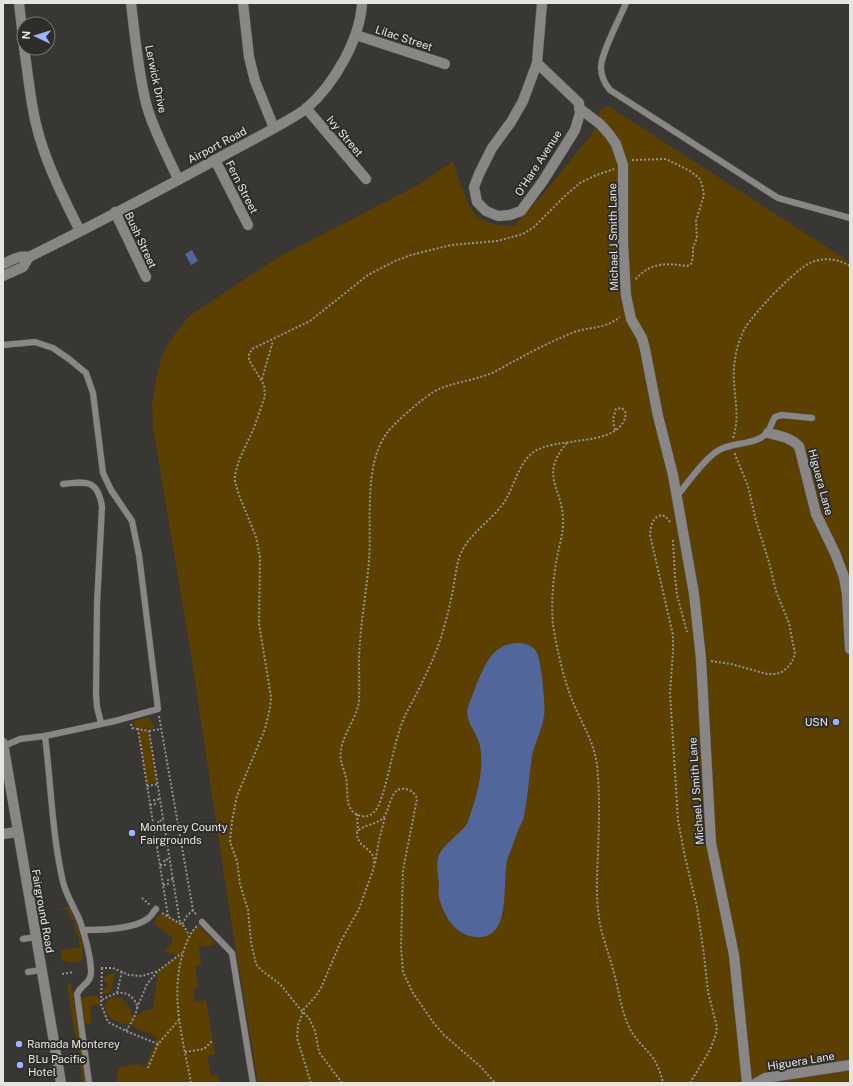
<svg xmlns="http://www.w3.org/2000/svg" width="853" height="1086" font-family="'Public Sans',sans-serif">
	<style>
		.green { fill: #5b4002 }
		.water { fill: #52669c }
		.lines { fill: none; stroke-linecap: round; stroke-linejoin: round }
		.service-casing { stroke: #565553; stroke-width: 7 }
		.minor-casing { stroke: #565553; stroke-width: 11 }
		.tertiary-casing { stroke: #565553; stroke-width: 11 }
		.path { stroke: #939290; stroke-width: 2; stroke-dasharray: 2 2; stroke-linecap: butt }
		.service { stroke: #898785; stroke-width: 6 }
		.minor { stroke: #898785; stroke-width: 10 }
		.tertiary { stroke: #898785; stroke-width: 10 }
		.poi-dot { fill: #9ab5fd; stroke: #2e2d2a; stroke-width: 1.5 }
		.labels { text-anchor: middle; stroke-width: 4; stroke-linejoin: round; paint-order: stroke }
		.street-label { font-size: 11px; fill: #e5e4e2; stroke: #2e2d2a }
		.poi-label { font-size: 11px; fill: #e5e4e2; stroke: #2e2d2a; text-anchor: start }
	</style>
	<rect width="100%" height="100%" fill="#383734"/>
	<g class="green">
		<path d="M 608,106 L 850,262 L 850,1083 L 258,1083 L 229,908 L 191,654 L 153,428 L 152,404 L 156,380 L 161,359 L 169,342 L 189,316 L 277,258 L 420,184 L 453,161 C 457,174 468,210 478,217 C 489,225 502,225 514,226 L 545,192 L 595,130 L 600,111 Z"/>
		<path d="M 148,717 L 155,727 L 150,729 L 135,728 L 133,721 Z"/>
		<path d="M 138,729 L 149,731 L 157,782 L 147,784 Z"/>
		<path d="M 68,907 L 70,909 C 75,922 89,950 81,961 L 73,963 L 62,960 L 61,950 L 80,947 L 78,935 L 76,935 L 74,920 L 70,918 L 68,909 L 55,910 Z"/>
		<path d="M 161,913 L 182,924 L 189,935 L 198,925 L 215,942 L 213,945 L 199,947 L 201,965 L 195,966 L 198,987 L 193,989 L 195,1002 L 206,1000 L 215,1054 L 207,1056 L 211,1076 L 218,1075 L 220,1083 L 116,1083 L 118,1068 L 138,1064 L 145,1067 L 157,1039 L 150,1033 L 143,1032 L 132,1025 L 121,1023 L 112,1019 L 107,1014 L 105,1006 L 105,1003 L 111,998 L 120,997 L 129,1006 L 132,1015 C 141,1017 143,1008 153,1009 L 158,971 L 178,956 L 165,951 L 173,941 L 172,937 L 153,923 Z"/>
		<path d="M 115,973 L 111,992 L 103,994 L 104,989 L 107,987 L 107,983 L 104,980 C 105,974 109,974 115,973 Z"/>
		<path d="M 71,983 L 87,1083 L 83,1083 L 67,986 Z"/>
		<path d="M 98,995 L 100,1005 L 90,1006 L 92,1023 L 84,1024 L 81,998 Z"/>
	</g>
	<g class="water">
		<path d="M 192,250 L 198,261 L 191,265 L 185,254 Z"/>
		<path d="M 520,643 C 527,644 534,646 537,653 C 541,659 546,708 544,716 C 542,730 535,742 532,756 C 529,776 528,796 524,816 C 523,822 519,827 517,833 C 514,842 510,852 507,861 C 503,881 508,918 494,931 C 489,936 482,938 475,937 C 455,935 443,915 439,897 C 438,892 439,887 439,882 C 438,874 436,866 438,858 C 441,846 459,835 467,824 C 476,799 486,768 479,742 C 475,730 467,724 467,710 C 474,693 482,663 496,651 C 503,645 511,643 520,643 Z"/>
	</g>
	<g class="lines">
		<g class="service-casing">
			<g id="service">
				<path d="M 626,3 C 620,18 601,53 601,67 C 601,76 604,83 610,90 L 778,198 L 850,218"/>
				<path d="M 3,345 L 35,342 L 53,348 L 69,359 L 86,373 L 93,393 L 103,473 L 111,490 L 132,521 L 139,555 L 158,709 L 115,721 L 45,736 L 20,739 L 4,746"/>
				<path d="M 63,484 C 87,481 98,480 102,507 L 97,604 L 96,694 L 97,707 L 101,723"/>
				<path d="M 677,496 C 687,484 707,455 721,449 C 735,442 756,445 767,433 C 769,431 772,422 775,417 L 782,415 L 812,418"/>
				<path d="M 45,736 C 51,784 52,834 63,882 C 66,895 75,909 80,921 C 85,936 90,954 91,969 C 92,984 82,983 77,994 L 89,1083"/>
				<path d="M 202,922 L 232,953 L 253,1083"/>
				<path d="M 83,930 C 99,930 134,929 147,919 C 151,917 153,912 156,909"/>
				<path d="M 23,939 L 36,937"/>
				<path d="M 28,972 L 41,970"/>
			</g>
		</g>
		<g class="minor-casing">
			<g id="minor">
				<path d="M 19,3 L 24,47"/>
				<path d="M 131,3 C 135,36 138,70 146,103 C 153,130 167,154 178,179"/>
				<path d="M 243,3 L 249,57 L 255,81 L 274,128"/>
				<path d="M 356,35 L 445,64"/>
				<path d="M 24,48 C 28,73 30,99 36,124 C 45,162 63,197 80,231"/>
				<path d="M 537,63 L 579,103 L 580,113 L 575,130 L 543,181 L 521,211 L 510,215 L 498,216 L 486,211 L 477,202 L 474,187 L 479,174 L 492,148 L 511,122 L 523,101 L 537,63 L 542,3"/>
				<path d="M 306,108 L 366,179"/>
				<path d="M 579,108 L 600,124 L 609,134 L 616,144 L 623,165 L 623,244 L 626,295 L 631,319 L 642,338 L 645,349 L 658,416 L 673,475 L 694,594 L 701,659 L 711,843 L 734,955 L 747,1083"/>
				<path d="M 215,160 L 248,225"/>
				<path d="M 115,212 L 146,277"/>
				<path d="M 768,433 C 780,436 790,437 799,446 L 816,514 L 835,553 L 844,577 L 847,595 L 850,649"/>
				<path d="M 756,1083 L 765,1078 L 850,1065"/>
			</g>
		</g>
		<g class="tertiary-casing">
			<g id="tertiary">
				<path d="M 3,264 C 12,260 19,255 29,257 C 96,224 162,189 228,153 C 245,144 262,135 278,126 C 288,120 298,115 307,108 C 334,84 360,40 362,3"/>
				<path d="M 3,276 L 23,267 L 29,257"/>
				<path d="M 3,743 L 61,1083"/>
				<path d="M 3,834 L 17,832"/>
			</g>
		</g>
		<g class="path">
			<path d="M 632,160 L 666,159 L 690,171 L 699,178 L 702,184 L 704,195 L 696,221 L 697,238 L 693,247 L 693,257 L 691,264 L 687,266 C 666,263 650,262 635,280"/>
			<path d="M 262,379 L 273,341"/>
			<path d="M 615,430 L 613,419 L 616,409 L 622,408 L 626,413 C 622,450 553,434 531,454 C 518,466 514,486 505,501 C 493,519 474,530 463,549 C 457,560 456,572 454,584 C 451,601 447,618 442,634 C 436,655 426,674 417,693 C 412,703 406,712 402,723 C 392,750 389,780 378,807 C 374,813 369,818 361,816 C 343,812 349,791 346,778 C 343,764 338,761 342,745 C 346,730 358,715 359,700 C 360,681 358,661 360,642 C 362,614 367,587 369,560 C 372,523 363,465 387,433 C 395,422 427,394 439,389 C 456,382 475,380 492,373 C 502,368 512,362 522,357 C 538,348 555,340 572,333 C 589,326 604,330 620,317"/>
			<path d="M 733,438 C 742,412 730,386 735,360 C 736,349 740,338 745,328 C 755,312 795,269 812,262 C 825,257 838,259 850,266"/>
			<path d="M 567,443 C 539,475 562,487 563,519 C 564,532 559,545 557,558 C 553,577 551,606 553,625 C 557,650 563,676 572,700 C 581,722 594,742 597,765 C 600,794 599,824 598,853 C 597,881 595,905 602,933 C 607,949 612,965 616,981 C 620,997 622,1012 629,1027 C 635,1040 645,1047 653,1058 C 658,1065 661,1074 663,1083"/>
			<path d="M 670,522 L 666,517 L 662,515 C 652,517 651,526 650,535 L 673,635 L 673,652 L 670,693 L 678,820 L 685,857 L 697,907 L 704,955 L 708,992 L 717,1027 L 716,1034 L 710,1050 L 690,1083"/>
			<path d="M 673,540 L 675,577 L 677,595 L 687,632"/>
			<path d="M 711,661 L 731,664 L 767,674 L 776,674 L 782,672 L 787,668 L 792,662 L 795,654 L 789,623 L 776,591 L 769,562 L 756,521 L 748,486 L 734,452"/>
			<path d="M 159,716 L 193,910 L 197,916"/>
			<path d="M 131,724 L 132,728 L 138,729"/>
			<path d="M 149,731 L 161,729"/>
			<path d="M 147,786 L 158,784"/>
			<path d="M 150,805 L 155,804 L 154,800 L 160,799"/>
			<path d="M 357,814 L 358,831"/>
			<path d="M 153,826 L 159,825 L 158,821 L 164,820"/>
			<path d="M 157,846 L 162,845 L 161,841 L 167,840"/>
			<path d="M 375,863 L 379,840 L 385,817"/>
			<path d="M 160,865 L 165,865 L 164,860 L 170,859"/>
			<path d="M 163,885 L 168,884 L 168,880 L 173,879"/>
			<path d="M 142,898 L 150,905"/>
			<path d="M 162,913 L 184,926 L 189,935"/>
			<path d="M 168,916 L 138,729 L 149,731 L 180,923"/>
			<path d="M 182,924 L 187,916 L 193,910"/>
			<path d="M 101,968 L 113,968 L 129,975 L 142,976 L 158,971 L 182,953"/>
			<path d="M 102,968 L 101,1004 L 108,1022 L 126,1031 L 158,1044 L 179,1020"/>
			<path d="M 62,974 L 74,972"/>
			<path d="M 117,993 L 122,971"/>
			<path d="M 102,1000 C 112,994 125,988 133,999 C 136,1002 137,1004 137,1008 C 136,1016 130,1024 126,1031"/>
			<path d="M 137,1008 L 147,984 L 157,972"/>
			<path d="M 185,1052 L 204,1049 L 213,1040"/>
			<path d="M 148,1068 L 158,1044"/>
			<path d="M 191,1083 C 183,1039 169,994 184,950 C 187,941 190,933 197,926"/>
			<path d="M 311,1083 L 297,1038 L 298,1025 L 304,1009 L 315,997 L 321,988 L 341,941 L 359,909 L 373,870 C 379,845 357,852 357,832 C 362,825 375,825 382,819 C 391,812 389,782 409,790 C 413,792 416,795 417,799 L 403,870 L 401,947 L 403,972 L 413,993 L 433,1022 L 444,1035 L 481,1067 L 495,1083"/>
			<path d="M 342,1083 L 319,1052 L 315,1031 L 309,1018 L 300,1009 L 280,984 L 261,970 L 256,964 L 251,942 L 248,910 L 240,884 L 237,861 L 230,842 L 232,821 L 237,796 L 265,729 L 270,708 L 271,697 L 259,624 L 260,557 L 256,537 L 239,495 L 235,482 L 235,475 L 239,460 L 254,428 L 265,396 L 264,385 L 249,360 L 249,354 L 252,349 L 310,321 L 368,275 L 395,261 L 411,255 L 451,245 L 497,241 L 523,234 L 534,227 L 567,194 L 580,183 L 594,176 L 614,169"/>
		</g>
		<use href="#service" class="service"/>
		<use href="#minor" class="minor"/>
		<use href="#tertiary" class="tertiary"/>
	</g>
	<g class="poi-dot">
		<circle cx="836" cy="722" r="4"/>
		<circle cx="132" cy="833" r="4"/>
		<circle cx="19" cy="1044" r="4"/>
		<circle cx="20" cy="1065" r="4"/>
	</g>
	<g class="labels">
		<g class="street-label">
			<text transform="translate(404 38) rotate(18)" y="4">Lilac Street</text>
			<text transform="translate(156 79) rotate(78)" y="4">Lerwick Drive</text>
			<text transform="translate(345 136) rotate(50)" y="4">Ivy Street</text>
			<text transform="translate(217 145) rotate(-28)" y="4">Airport Road</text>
			<text transform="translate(538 163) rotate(-57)" y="4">O'Hare Avenue</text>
			<text transform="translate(242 187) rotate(63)" y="4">Fern Street</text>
			<text transform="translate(613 237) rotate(-91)" y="4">Michael J Smith Lane</text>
			<text transform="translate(141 240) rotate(65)" y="4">Bush Street</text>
			<text transform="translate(821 482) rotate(75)" y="4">Higuera Lane</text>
			<text transform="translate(696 791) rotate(-94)" y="4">Michael J Smith Lane</text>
			<text transform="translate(43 911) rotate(80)" y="4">Fairground Road</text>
			<text transform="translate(801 1061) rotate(-9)" y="4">Higuera Lane</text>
		</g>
		<g class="poi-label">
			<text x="828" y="726" text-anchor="end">USN</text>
			<text x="140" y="831">Monterey County<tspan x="140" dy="13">Fairgrounds</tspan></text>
			<text x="27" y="1048">Ramada Monterey</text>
			<text x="28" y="1063">BLu Pacific<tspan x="28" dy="13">Hotel</tspan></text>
		</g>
	</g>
	<rect width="853" height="1086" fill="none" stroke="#e5e4e2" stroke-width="8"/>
	<g transform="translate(36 36) rotate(274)"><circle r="19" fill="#2e2d2a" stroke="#777674"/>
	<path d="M0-3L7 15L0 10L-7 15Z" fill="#9ab5fd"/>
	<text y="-6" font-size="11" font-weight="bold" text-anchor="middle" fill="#e5e4e2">N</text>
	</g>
</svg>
